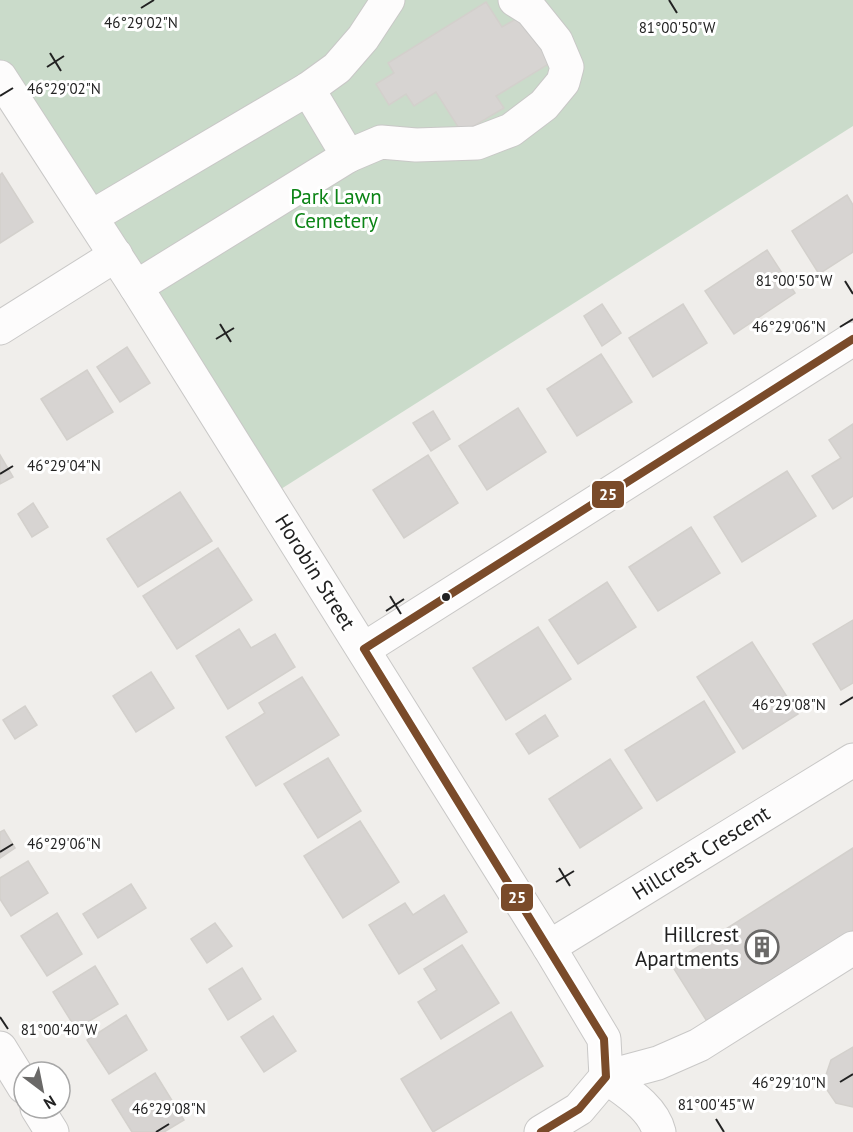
<svg xmlns="http://www.w3.org/2000/svg" width="853" height="1132" font-family="'PT Sans',sans-serif">
	<style>
		.cemetery { fill: #cadbca }
		.building { fill: #d7d4d2; stroke: #d3d0cc; stroke-width: 1.5 }
		.lines { fill: none; stroke-linecap: round; stroke-linejoin: round }
		.minor-casing { stroke: #c9c8c7; stroke-width: 35 }
		.minor { stroke: #fdfcfc; stroke-width: 33 }
		.bus-1-casing { stroke: #fff; stroke-width: 12 }
		.bus-1 { stroke: #7a4b2a; stroke-width: 8 }
		.ticks { fill: none; stroke: #222; stroke-width: 2 }
		.bus-dot { fill: #222; stroke: #fff; stroke-width: 2 }
		.labels { text-anchor: middle; stroke-width: 6; stroke-linejoin: round; paint-order: stroke }
		.park-label { font-size: 21px; fill: #0c8416; stroke: #fff }
		.street-label { font-size: 21px; fill: #222; stroke: #fff }
		.poi-label { font-size: 21px; fill: #222; stroke: #fff; text-anchor: end }
		.ticks-label { font-size: 15px; text-anchor: middle; fill: #222; stroke: #fff; stroke-width: 6; stroke-linejoin: round; paint-order: stroke }
		.line-badge { stroke: #fff; stroke-width: 2 }
		.badge-label { font-size: 16px; text-anchor: middle; font-weight: bold; fill: #fff }
	</style>
	<rect width="100%" height="100%" fill="#f0eeeb"/>
	<path class="cemetery" d="M 0,0 L 853,0 L 853,126 L 270,496 L 0,73 Z"/>
	<g class="building">
		<path d="M 486,2 L 502,27 L 523,15 L 552,62 L 496,96 L 504,108 L 462,133 L 436,92 L 414,106 L 406,94 L 389,105 L 376,84 L 394,73 L 388,63 Z"/>
		<path d="M 2,173 L 33,222 L 0,243 L 0,175 Z"/>
		<path d="M 847,195 L 853,205 L 853,252 L 819,274 L 792,231 Z"/>
		<path d="M 767,250 L 795,293 L 734,334 L 705,291 Z"/>
		<path d="M 602,304 L 621,333 L 602,346 L 584,316 Z"/>
		<path d="M 683,304 L 707,343 L 653,377 L 629,338 Z"/>
		<path d="M 127,347 L 150,383 L 120,402 L 97,367 Z"/>
		<path d="M 601,354 L 632,402 L 577,436 L 547,389 Z"/>
		<path d="M 87,370 L 113,412 L 67,440 L 41,399 Z"/>
		<path d="M 518,408 L 546,452 L 487,490 L 459,446 Z"/>
		<path d="M 433,411 L 450,439 L 431,451 L 413,423 Z"/>
		<path d="M 853,424 L 853,496 L 833,509 L 812,476 L 841,458 L 829,440 Z"/>
		<path d="M 0,455 L 13,477 L 0,484 Z"/>
		<path d="M 428,455 L 458,503 L 404,538 L 373,490 Z"/>
		<path d="M 787,471 L 816,516 L 742,562 L 714,517 Z"/>
		<path d="M 180,492 L 212,541 L 138,587 L 107,539 Z"/>
		<path d="M 33,503 L 48,527 L 32,537 L 18,514 Z"/>
		<path d="M 691,527 L 720,573 L 658,611 L 629,567 Z"/>
		<path d="M 218,548 L 252,600 L 177,649 L 143,596 Z"/>
		<path d="M 607,582 L 636,627 L 578,664 L 549,620 Z"/>
		<path d="M 853,620 L 853,683 L 841,690 L 813,644 Z"/>
		<path d="M 538,627 L 571,679 L 506,720 L 473,668 Z"/>
		<path d="M 239,629 L 251,648 L 275,634 L 295,667 L 228,709 L 196,656 Z"/>
		<path d="M 752,642 L 798,714 L 743,749 L 697,677 Z"/>
		<path d="M 151,672 L 174,708 L 136,732 L 113,696 Z"/>
		<path d="M 302,677 L 339,735 L 256,786 L 226,737 L 265,713 L 259,703 Z"/>
		<path d="M 704,701 L 735,752 L 657,801 L 625,750 Z"/>
		<path d="M 25,706 L 37,725 L 15,739 L 3,720 Z"/>
		<path d="M 545,715 L 558,736 L 529,754 L 516,734 Z"/>
		<path d="M 328,758 L 361,811 L 318,838 L 284,784 Z"/>
		<path d="M 610,759 L 642,808 L 580,848 L 549,799 Z"/>
		<path d="M 360,821 L 399,882 L 343,918 L 304,856 Z"/>
		<path d="M 4,830 L 15,848 L 0,858 L 0,832 Z"/>
		<path d="M 853,848 L 853,931 L 708,1023 L 671,964 Z"/>
		<path d="M 28,861 L 48,893 L 11,916 L 0,899 L 0,878 Z"/>
		<path d="M 131,884 L 146,908 L 98,938 L 83,914 Z"/>
		<path d="M 444,895 L 467,932 L 399,974 L 369,925 L 405,903 L 413,915 Z"/>
		<path d="M 57,913 L 82,954 L 47,976 L 21,936 Z"/>
		<path d="M 215,923 L 232,946 L 207,963 L 191,939 Z"/>
		<path d="M 462,945 L 499,1003 L 441,1039 L 418,1002 L 437,990 L 424,969 Z"/>
		<path d="M 95,966 L 118,1004 L 76,1029 L 53,992 Z"/>
		<path d="M 242,968 L 261,999 L 228,1020 L 209,989 Z"/>
		<path d="M 511,1012 L 543,1066 L 433,1132 L 401,1079 Z"/>
		<path d="M 126,1015 L 147,1050 L 109,1074 L 87,1040 Z"/>
		<path d="M 273,1016 L 296,1051 L 264,1072 L 241,1037 Z"/>
		<path d="M 853,1047 L 853,1107 L 836,1103 L 823,1084 L 831,1060 Z"/>
		<path d="M 155,1073 L 184,1120 L 164,1132 L 132,1132 L 112,1100 Z"/>
	</g>
	<g class="lines">
		<g class="minor-casing">
			<g id="minor">
				<path d="M 0,77 L 136,287 L 549,947 L 604,1039 L 606,1077"/>
				<path d="M 308,89 L 348,156"/>
				<path d="M 91,217 L 308,89 L 337,68 L 363,38 L 388,0"/>
				<path d="M 136,287 L 348,156 L 381,142 L 416,145 L 477,143 L 511,130 L 544,105 L 563,82 L 567,67 L 556,41 L 531,10 L 515,0"/>
				<path d="M 0,328 L 116,255"/>
				<path d="M 364,649 L 853,339"/>
				<path d="M 549,947 L 853,760"/>
				<path d="M 0,1048 L 24,1087"/>
				<path d="M 606,1077 L 658,1063 L 699,1045 L 853,948"/>
				<path d="M 606,1077 C 625,1091 653,1107 659,1132"/>
				<path d="M 37,1108 L 52,1132"/>
				<path d="M 541,1132 L 579,1109 L 606,1077"/>
			</g>
		</g>
		<use href="#minor" class="minor"/>
		<g class="bus-1-casing">
			<path id="bus-1" d="M 541,1132 L 579,1109 L 606,1077 L 604,1039 L 364,649 L 853,339"/>
		</g>
		<use href="#bus-1" class="bus-1"/>
	</g>
	<path class="ticks" d="M 669,0 L 677,13M 141,8 L 154,0M 50,53 L 61,71M 47,67 L 64,56M 0,96 L 13,88M 845,281 L 853,294M 220,324 L 231,342M 840,327 L 853,319M 216,339 L 234,328M 0,474 L 13,466M 390,596 L 401,614M 386,611 L 404,599M 840,705 L 853,697M 0,852 L 13,844M 559,868 L 570,886M 556,882 L 574,871M 0,1017 L 8,1029M 840,1082 L 853,1074M 716,1119 L 724,1132M 156,1132 L 169,1124"/>
	<defs>
		<g id="building-ring" transform="scale(1.725)"><circle r="9.5" fill="#fff" stroke="#6a6968" stroke-width="1.5"/><path d="M-4-6H4V6H1V3H-1V6H-4ZM-2.5-4.3h1.7v1.8h-1.7ZM.8-4.3h1.7v1.8H.8ZM-2.5-1h1.7V.8h-1.7ZM.8-1h1.7V.8H.8Z" fill="#6a6968"/></g>
	</defs>
	<g fill-rule="evenodd">
		<use href="#building-ring" x="762" y="947"/>
	</g>
	<circle class="bus-dot" cx="446" cy="597" r="5"/>
	<g class="labels">
		<g class="park-label">
			<text x="336" y="204">Park Lawn<tspan x="336" dy="24">Cemetery</tspan></text>
		</g>
		<g class="street-label">
			<text transform="translate(315 572) rotate(58)" y="7">Horobin Street</text>
			<text transform="translate(701 853) rotate(-32)" y="7">Hillcrest Crescent</text>
		</g>
		<g class="poi-label">
			<text x="739" y="942">Hillcrest<tspan x="739" dy="24">Apartments</tspan></text>
		</g>
	</g>
	<g class="ticks-label">
		<text x="141" y="28">46°29'02"N</text>
		<text x="677" y="33">81°00'50"W</text>
		<text x="64" y="94">46°29'02"N</text>
		<text x="794" y="286">81°00'50"W</text>
		<text x="789" y="332">46°29'06"N</text>
		<text x="64" y="471">46°29'04"N</text>
		<text x="789" y="710">46°29'08"N</text>
		<text x="64" y="849">46°29'06"N</text>
		<text x="59" y="1035">81°00'40"W</text>
		<text x="789" y="1088">46°29'10"N</text>
		<text x="716" y="1110">81°00'45"W</text>
		<text x="169" y="1114">46°29'08"N</text>
	</g>
	<g class="line-badge">
		<rect x="591" y="480" width="34" height="29" rx="6" fill="#7a4b2a"/>
		<rect x="500" y="883" width="34" height="29" rx="6" fill="#7a4b2a"/>
	</g>
	<g class="badge-label">
		<text x="608" y="500">25</text>
		<text x="517" y="903">25</text>
	</g>
	<g transform="translate(42 1090) rotate(148)"><circle r="28" fill="#ffffff" stroke="#a7a7a7" stroke-width="1.5"/>
	<path d="M0-4.5L10 22L0 15L-10 22Z" fill="#6a6968"/>
	<text y="-9" font-size="16" font-weight="bold" text-anchor="middle" fill="#222222">N</text>
	</g>
</svg>
